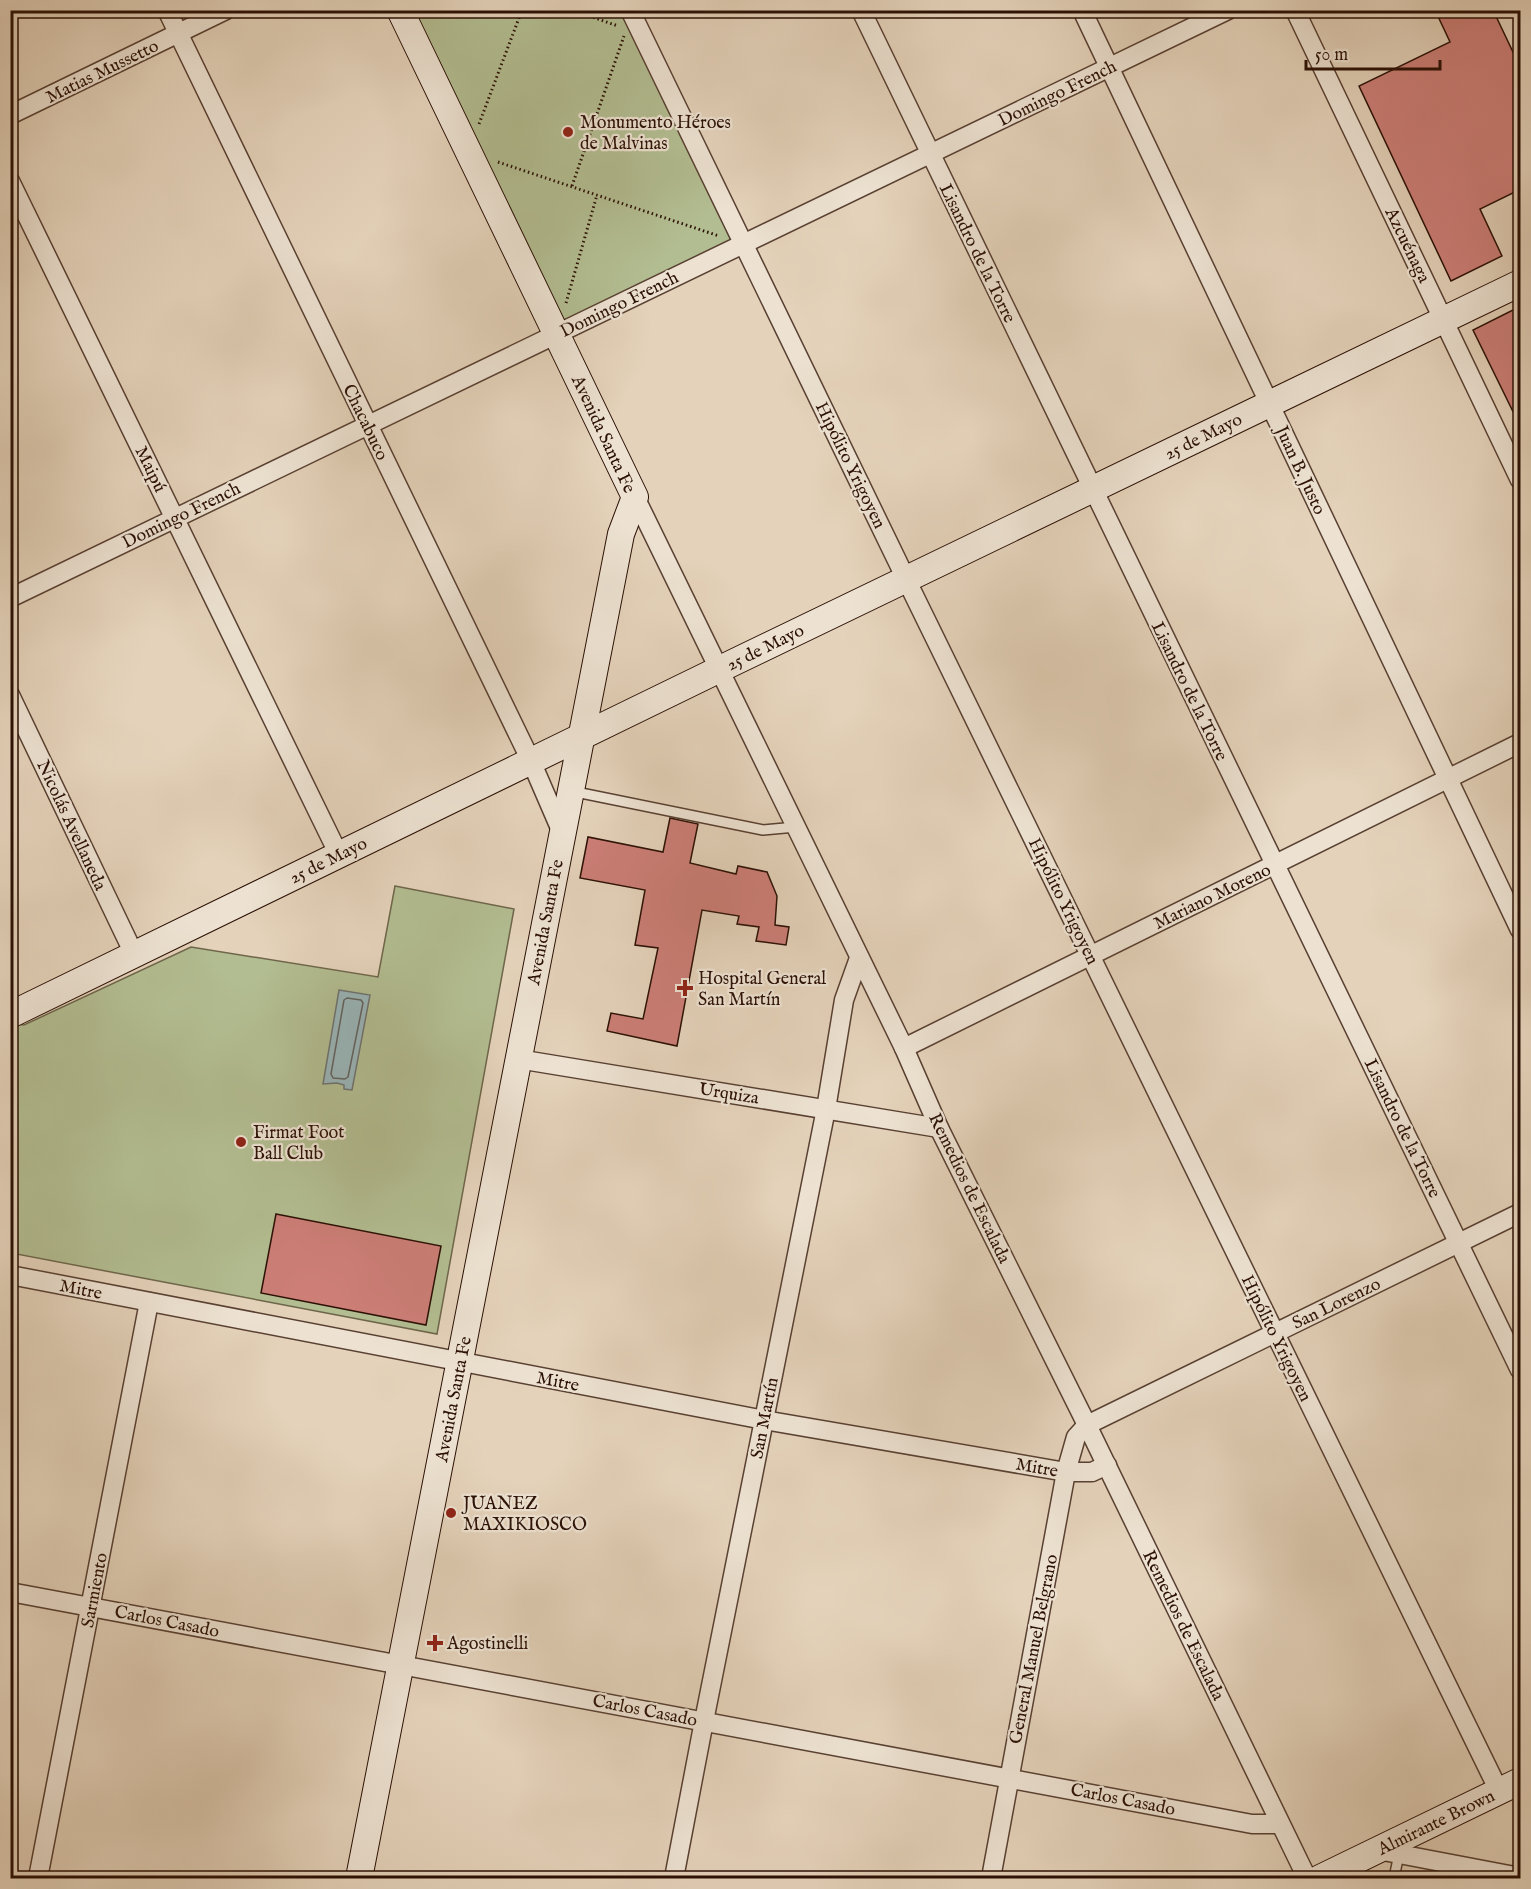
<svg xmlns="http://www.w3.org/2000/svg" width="1531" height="1889" font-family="'IM FELL English',serif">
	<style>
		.green { fill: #b2bd91; stroke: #6e664b; stroke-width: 1.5 }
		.water { fill: #99b5b9; stroke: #6d7371; stroke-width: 1.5 }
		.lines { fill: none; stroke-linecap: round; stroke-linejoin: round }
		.shore { stroke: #62625f; stroke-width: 1.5 }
		.building { fill: #cc7e77; stroke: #2b1005; stroke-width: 1.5 }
		.lane-casing { stroke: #594032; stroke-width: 12 }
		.street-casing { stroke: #594032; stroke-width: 21 }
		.secondary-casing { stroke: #2b1005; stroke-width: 28 }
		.path { stroke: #2b1005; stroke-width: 3; stroke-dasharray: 1.5 3; stroke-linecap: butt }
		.lane { stroke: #ede2d2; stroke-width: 9 }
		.street { stroke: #ede2d2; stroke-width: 18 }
		.secondary { stroke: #ede2d2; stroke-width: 26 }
		.poi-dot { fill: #8f2418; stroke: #ede2d2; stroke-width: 2 }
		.labels { text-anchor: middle; stroke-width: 4.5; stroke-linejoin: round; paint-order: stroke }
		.street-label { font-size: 18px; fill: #2b1005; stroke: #ede2d2 }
		.poi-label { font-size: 18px; fill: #2b1005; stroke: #ede2d2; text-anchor: start }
	</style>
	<rect width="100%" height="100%" fill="#e4d2ba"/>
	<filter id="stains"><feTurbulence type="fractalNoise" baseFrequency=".00333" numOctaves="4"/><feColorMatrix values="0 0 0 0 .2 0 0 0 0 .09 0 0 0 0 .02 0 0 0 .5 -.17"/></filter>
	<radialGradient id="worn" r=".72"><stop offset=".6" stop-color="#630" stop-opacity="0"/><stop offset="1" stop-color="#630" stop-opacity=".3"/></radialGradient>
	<g class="green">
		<path d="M 400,11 L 630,11 L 743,244 L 557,333 Z"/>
		<path d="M 395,886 L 514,909 L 437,1334 L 11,1253 L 10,1023 L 24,1025 L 191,947 L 378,977 Z"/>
	</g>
	<path class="water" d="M 339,990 L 370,995 L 352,1090 L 344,1089 L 344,1085 L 337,1083 L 323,1084 Z"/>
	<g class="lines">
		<path class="shore" d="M 347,998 L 361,1000 L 363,1003 L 348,1077 L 345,1079 L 333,1078 L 331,1074 L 344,1000 Z"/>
	</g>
	<g class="building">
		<path d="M 1435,10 L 1493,10 L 1521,69 L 1521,189 L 1480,209 L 1502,256 L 1451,281 L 1359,86 L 1450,42 Z"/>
		<path d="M 1521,306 L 1521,428 L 1473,330 Z"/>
		<path d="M 670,818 L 698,824 L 690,863 L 736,874 L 738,866 L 767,872 L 777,896 L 775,925 L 789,927 L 786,945 L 756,941 L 759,927 L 737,924 L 739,916 L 702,910 L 677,1046 L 607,1031 L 611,1013 L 643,1019 L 658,948 L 635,945 L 645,890 L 580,878 L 588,837 L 663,852 Z"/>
		<path d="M 276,1214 L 441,1246 L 426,1325 L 261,1293 Z"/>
	</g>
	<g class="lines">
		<g class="lane-casing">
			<g id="lane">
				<path d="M 571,791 L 763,830 L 796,827"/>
				<path d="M 1394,1878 L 1399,1854"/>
			</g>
		</g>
		<g class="street-casing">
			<g id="street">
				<path d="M 167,10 L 531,761 L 563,835"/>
				<path d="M 630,10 L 906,579 L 1499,1791"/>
				<path d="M 861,10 L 1520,1370"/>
				<path d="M 1082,10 L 1520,930"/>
				<path d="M 1295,10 L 1520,480"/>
				<path d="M 10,115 L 226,10"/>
				<path d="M 10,181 L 339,855"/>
				<path d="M 635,497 L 904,1048 L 939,1128 L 1087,1425 L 1307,1878"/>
				<path d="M 10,598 L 1228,10"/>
				<path d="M 10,695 L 134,954"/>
				<path d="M 904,1048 L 1520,743"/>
				<path d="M 518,1059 L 939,1128"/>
				<path d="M 10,1275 L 764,1420 L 1066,1472 L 1092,1472 L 1107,1465"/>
				<path d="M 10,1592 L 1252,1824 L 1280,1824"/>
				<path d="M 1378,1850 L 1520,1877"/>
				<path d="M 38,1878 L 149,1302"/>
				<path d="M 674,1878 L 704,1721 L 826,1109 L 844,1000 L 859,958"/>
				<path d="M 991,1878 L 1066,1472 L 1076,1437 L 1087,1425 L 1520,1213"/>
			</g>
		</g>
		<g class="secondary-casing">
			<g id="secondary">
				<path d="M 10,1015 L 720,669 L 1520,283"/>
				<path d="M 359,1878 L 621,534 L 635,497 L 400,10"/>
				<path d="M 1320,1878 L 1520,1781"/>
			</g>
		</g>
		<g class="path">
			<path d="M 572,10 L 618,26"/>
			<path d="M 479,124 L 522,10"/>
			<path d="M 498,162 L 719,236"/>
			<path d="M 572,186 L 624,36"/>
			<path d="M 566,303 L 597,195"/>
		</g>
		<use href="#lane" class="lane"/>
		<use href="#street" class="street"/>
		<use href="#secondary" class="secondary"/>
	</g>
	<g class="poi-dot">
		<circle cx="568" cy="132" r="6"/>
		<path d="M682 979h6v6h6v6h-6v6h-6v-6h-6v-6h6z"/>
		<circle cx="241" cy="1142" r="6"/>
		<circle cx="451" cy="1513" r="6"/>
		<path d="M432 1634h6v6h6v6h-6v6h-6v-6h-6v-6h6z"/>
	</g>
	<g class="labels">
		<g class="street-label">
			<text transform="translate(102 71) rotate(-26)" y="6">Matias Mussetto</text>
			<text transform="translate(1057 93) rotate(-26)" y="6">Domingo French</text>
			<text transform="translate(1408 245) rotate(64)" y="6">Azcuénaga</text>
			<text transform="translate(978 253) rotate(64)" y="6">Lisandro de la Torre</text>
			<text transform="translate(619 304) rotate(-26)" y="6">Domingo French</text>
			<text transform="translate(366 422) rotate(64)" y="6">Chacabuco</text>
			<text transform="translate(604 434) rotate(65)" y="6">Avenida Santa Fe</text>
			<text transform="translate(1203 436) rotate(-26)" y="6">25 de Mayo</text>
			<text transform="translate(851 465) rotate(64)" y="6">Hipólito Yrigoyen</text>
			<text transform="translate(151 469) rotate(64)" y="6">Maipú</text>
			<text transform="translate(1301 470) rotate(65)" y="6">Juan B. Justo</text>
			<text transform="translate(181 515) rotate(-26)" y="6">Domingo French</text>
			<text transform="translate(765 647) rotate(-26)" y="6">25 de Mayo</text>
			<text transform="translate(1190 691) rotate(64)" y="6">Lisandro de la Torre</text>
			<text transform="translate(72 825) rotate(65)" y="6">Nicolás Avellaneda</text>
			<text transform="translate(328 860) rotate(-26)" y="6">25 de Mayo</text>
			<text transform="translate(1212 896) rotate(-26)" y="6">Mariano Moreno</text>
			<text transform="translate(1064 901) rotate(64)" y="6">Hipólito Yrigoyen</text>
			<text transform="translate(545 922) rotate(-79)" y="6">Avenida Santa Fe</text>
			<text transform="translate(729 1093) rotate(9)" y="6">Urquiza</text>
			<text transform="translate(1403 1128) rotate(64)" y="6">Lisandro de la Torre</text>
			<text transform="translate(970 1188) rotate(64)" y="6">Remedios de Escalada</text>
			<text transform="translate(81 1289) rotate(11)" y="6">Mitre</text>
			<text transform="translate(1336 1303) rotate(-26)" y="6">San Lorenzo</text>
			<text transform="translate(1277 1338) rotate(64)" y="6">Hipólito Yrigoyen</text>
			<text transform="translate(558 1381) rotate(11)" y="6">Mitre</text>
			<text transform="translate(453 1399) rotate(-79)" y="6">Avenida Santa Fe</text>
			<text transform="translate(764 1418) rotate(-79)" y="6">San Martín</text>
			<text transform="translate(1037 1467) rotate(10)" y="6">Mitre</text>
			<text transform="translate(94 1590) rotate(-79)" y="6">Sarmiento</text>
			<text transform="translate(167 1621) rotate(11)" y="6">Carlos Casado</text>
			<text transform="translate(1184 1625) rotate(64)" y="6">Remedios de Escalada</text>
			<text transform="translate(1033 1649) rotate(-79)" y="6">General Manuel Belgrano</text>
			<text transform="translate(645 1710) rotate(11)" y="6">Carlos Casado</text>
			<text transform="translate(1123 1799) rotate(11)" y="6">Carlos Casado</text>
			<text transform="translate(1436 1822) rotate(-26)" y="6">Almirante Brown</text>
		</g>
		<g class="poi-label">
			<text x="580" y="128">Monumento Héroes<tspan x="580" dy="21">de Malvinas</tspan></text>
			<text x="698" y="984">Hospital General<tspan x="698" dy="21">San Martín</tspan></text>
			<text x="253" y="1138">Firmat Foot<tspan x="253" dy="21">Ball Club</tspan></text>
			<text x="463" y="1509">JUANEZ<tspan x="463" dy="21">MAXIKIOSCO</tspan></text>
			<text x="447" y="1649">Agostinelli</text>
		</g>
	</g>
	<rect width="1531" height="1889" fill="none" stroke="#e4d2ba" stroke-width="36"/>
	<rect x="12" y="12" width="1507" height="1865" fill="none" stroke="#2b1005" stroke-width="3"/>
	<rect x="18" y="18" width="1495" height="1853" fill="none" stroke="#2b1005" stroke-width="1.5"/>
	<path d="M1306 60v9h134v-9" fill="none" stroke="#2b1005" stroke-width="3"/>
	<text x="1315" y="60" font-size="18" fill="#2b1005" stroke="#ede2d2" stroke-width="4.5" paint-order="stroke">50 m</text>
	<rect width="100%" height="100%" filter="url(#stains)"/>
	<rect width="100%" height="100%" fill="url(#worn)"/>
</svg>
